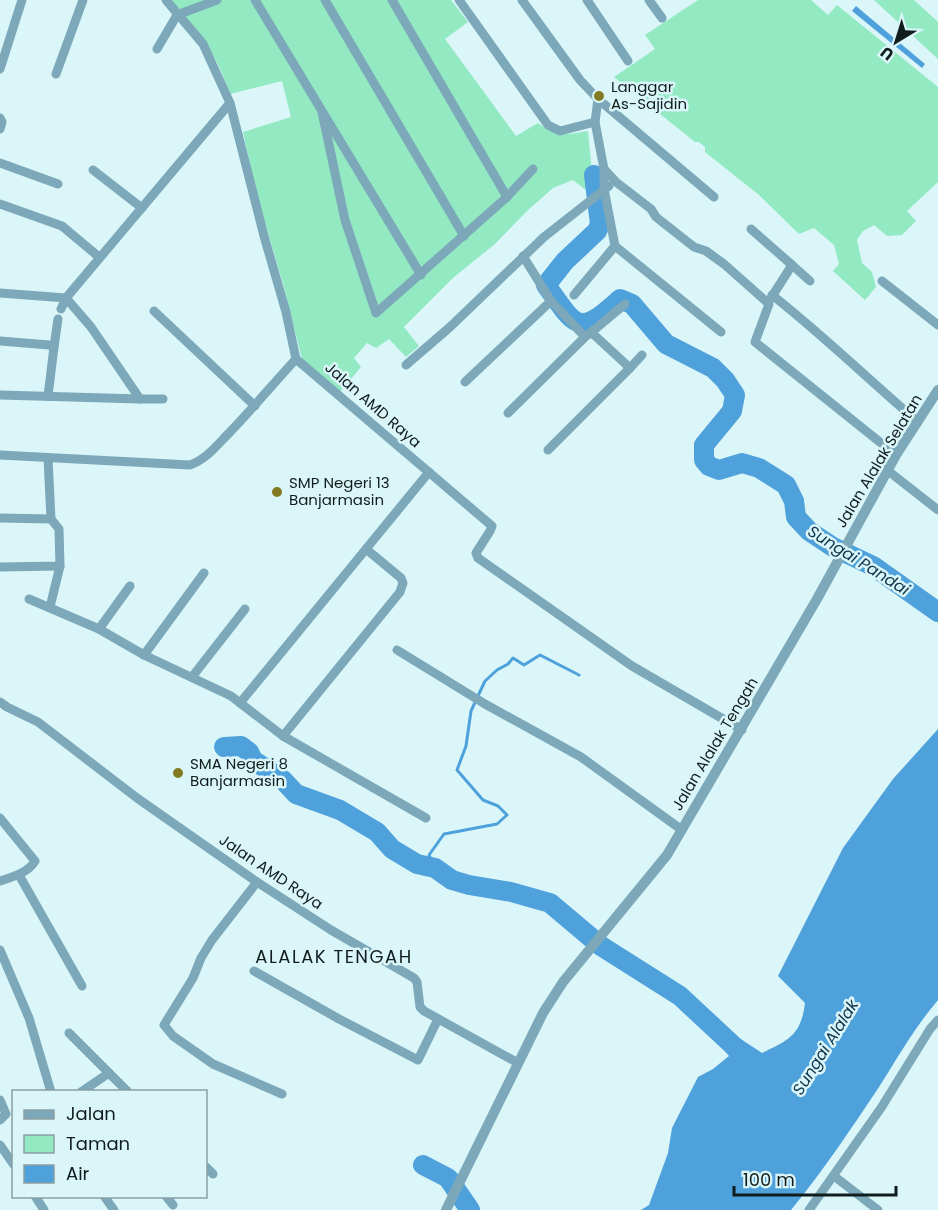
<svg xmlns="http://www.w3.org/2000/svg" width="938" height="1210" font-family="Poppins,sans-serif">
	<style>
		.green { fill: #93e9c2 }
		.water { fill: #4fa1db }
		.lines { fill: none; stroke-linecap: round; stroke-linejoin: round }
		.stream { stroke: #4fa1db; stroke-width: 3 }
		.river { stroke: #4fa1db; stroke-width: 20 }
		.minor { stroke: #7ca8b9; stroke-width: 9 }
		.tertiary { stroke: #7ca8b9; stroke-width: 10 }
		.poi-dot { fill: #827b21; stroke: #daf6f9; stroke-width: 2 }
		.labels { text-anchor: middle; stroke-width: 5; stroke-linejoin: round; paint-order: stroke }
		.poi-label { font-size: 15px; fill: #111c1d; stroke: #daf6f9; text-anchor: start }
		.street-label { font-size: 15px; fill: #111c1d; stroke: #daf6f9 }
		.water-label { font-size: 16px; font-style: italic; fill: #12354e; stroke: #daf6f9 }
		.quarter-label { font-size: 18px; letter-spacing: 1.5px; fill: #111c1d; stroke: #daf6f9 }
	</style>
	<rect width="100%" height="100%" fill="#daf6f9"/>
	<g class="green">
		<path d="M 171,0 L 451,0 L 468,22 L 445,39 L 516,136 L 538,123 C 558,137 564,135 588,131 L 593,184 L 587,191 L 573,180 L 553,188 L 528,210 L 495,244 L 454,277 L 404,327 L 419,346 L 406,357 L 389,339 L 376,348 L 367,343 L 354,358 L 361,367 L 340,392 L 302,359 L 284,287 L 256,192 L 243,132 L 291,117 L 282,81 L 230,94 C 216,52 198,32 171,0 Z"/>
		<path d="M 698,0 L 811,0 L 828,15 L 837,5 L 938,87 L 938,182 L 907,211 L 916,221 L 902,235 L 887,236 L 874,225 L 863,231 L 857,240 L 862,263 L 872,272 L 876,287 L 865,300 L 833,271 L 839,264 L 834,245 L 814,228 L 799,234 L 759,195 L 705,152 L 705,147 L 699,142 L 695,142 L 614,77 L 655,49 L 645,35 Z"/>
		<path d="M 874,0 L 914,0 L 938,22 L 938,59 Z"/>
	</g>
	<g class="water">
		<path d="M 856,6 L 925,64 L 922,68 L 852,11 Z"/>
		<path d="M 938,729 L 938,1000 C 915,1027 898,1057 879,1087 C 851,1129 823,1171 791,1210 L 641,1210 L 649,1205 L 668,1153 L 672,1128 L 698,1077 L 713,1069 L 729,1056 L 713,1036 L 724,1028 L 762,1053 C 789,1040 801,1035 805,1003 L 778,976 L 843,848 L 893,779 Z"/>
	</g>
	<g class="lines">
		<path class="stream" d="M 435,868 L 429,855 L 444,834 L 497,824 L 507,815 L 498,806 L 483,800 L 457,770 L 466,746 L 471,711 L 485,681 L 497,670 L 508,664 L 513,658 L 524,665 L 540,655 L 579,675"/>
		<g class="river">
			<path d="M 594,175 L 600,224 L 597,231 L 565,261 L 546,285 C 576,327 578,338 620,299 L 632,304 L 666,344 L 713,368 L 725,380 L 735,395 L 732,411 L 704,445 L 704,460 L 709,466 L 719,470 L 742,463 L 759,468 L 786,485 L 794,501 L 796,517 L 809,531 L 833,547 L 873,566 L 938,612"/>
			<path d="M 224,747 L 241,746 L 249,752 L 253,760 L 283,780 L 296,794 L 340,810 L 377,832 L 392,849 L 417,864 L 435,868 L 452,880 L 469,885 L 511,892 L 550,903 L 601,946 L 680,996 L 738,1050"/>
			<path d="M 423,1165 L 448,1178 L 470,1210"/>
		</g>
		<g class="minor">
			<path d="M 255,0 L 421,275"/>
			<path d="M 325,0 L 464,236"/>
			<path d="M 392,0 L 507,197"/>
			<path d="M 459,0 L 548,125 L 560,131 L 595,122"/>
			<path d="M 522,0 L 580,80 L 598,99 L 595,122 L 604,169 L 604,189 L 615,246 L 574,295"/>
			<path d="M 587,0 L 628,61"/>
			<path d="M 649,0 L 662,18"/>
			<path d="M 157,49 L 177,15 L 217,0"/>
			<path d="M 0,69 L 22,0"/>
			<path d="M 56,74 L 83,0"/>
			<path d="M 598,99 L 714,197"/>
			<path d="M 322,112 L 345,220 L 376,313 L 507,197 L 533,169"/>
			<path d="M 0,118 L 2,122 L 0,129"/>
			<path d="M 0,163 L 58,184"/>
			<path d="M 604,169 L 616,182 L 651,209 L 656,217 L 694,247 L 706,251 L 724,264 L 769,304 L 755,342 L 896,455"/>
			<path d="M 93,170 L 142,208"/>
			<path d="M 0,204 L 62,226 L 99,257"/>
			<path d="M 751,229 L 792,265 L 771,298"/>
			<path d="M 615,246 L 721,332"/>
			<path d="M 792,265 L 810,281"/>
			<path d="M 882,281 L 938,325"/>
			<path d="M 0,293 L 66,298 L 61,309"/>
			<path d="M 772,295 C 823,335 869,380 918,422"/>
			<path d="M 154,311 L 255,406"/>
			<path d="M 591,332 L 630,368 L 642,355"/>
			<path d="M 588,335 L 625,304"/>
			<path d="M 0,341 L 49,345 L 54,347 L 48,396"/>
			<path d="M 54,347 L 58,319"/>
			<path d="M 296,359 L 492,526 L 490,531 L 476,553 L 478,558 L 632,666 L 742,730"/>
			<path d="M 406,365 L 450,327 L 544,237 L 609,186"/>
			<path d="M 465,382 L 551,301"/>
			<path d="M 0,395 L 140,399"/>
			<path d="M 163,399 L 140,399 L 91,327 L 66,298 L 230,103"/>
			<path d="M 508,413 L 585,337 L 551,301 L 523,256"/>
			<path d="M 548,450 L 630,368"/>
			<path d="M 0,455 L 190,465 C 207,459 218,444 230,432 C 253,408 274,383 296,359 L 286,312 L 264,236 L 230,103 L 203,44 L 166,0"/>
			<path d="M 887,470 L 938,510"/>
			<path d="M 0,518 L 51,519"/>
			<path d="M 0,567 L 60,566 L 59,529 L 51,519 L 48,458"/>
			<path d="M 29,599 L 99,629 L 144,655 L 231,696 L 283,736 L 426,818"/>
			<path d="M 50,607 L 60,566"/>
			<path d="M 99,629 L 130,586"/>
			<path d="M 397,650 L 485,704 L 581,757 L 682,830"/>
			<path d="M 144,655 L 204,573"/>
			<path d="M 192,677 L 245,609"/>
			<path d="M 0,702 L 7,707 L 38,722 L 137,798 L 257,882 L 331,930 L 414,978 L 417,982 L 420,1007 L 424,1011 L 518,1063"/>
			<path d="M 240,703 L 366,549"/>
			<path d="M 283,736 L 400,592 L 403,583 L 401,578 L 366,549 L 429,472"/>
			<path d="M 0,818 L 35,861 C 28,873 12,877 0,881"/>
			<path d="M 19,875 L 82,986"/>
			<path d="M 257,882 L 212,940 L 201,958 L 193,978 L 164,1025 L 173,1036 L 213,1064 L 282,1094"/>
			<path d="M 0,950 L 29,1018 L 51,1092"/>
			<path d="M 254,971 L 339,1019 L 418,1060 L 438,1019"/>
			<path d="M 69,1033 L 109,1073"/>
			<path d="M 81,1092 L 109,1073 L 128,1092"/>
			<path d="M 0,1100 L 6,1114 L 0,1120"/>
			<path d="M 0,1145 L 14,1165"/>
			<path d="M 206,1167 L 213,1174"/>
			<path d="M 834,1176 L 878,1210"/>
			<path d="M 35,1196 L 44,1210"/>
			<path d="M 104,1196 L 114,1210"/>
			<path d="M 166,1196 L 173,1205"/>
			<path d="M 809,1210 L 881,1108 L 930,1029 L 938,1020"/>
		</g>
		<path class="tertiary" d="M 446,1210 L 543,1013 L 563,982 L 667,855 L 817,599 L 896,455 L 938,390"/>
	</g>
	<g class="poi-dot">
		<circle cx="599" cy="96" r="6"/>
		<circle cx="277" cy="492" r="6"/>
		<circle cx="178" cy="773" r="6"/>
	</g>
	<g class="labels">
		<g class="poi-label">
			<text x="611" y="92">Langgar<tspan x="611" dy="17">As-Sajidin</tspan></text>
			<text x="289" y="488">SMP Negeri 13<tspan x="289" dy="17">Banjarmasin</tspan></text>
			<text x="190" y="769">SMA Negeri 8<tspan x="190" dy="17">Banjarmasin</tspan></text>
		</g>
		<g class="street-label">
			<text transform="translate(373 405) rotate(41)" y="5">Jalan AMD Raya</text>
			<text transform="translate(879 461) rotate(-59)" y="5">Jalan Alalak Selatan</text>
			<text transform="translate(715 744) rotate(-59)" y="5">Jalan Alalak Tengah</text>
			<text transform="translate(271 872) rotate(34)" y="5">Jalan AMD Raya</text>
		</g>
		<g class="water-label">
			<text transform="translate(859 560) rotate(32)" y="6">Sungai Pandai</text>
			<text transform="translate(825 1047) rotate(-58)" y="6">Sungai Alalak</text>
		</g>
		<g class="quarter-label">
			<text x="334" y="963">ALALAK TENGAH</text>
		</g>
	</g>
	<rect x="12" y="1090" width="195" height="108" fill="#daf6f9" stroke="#8a9fa1" stroke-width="1.5"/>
	<rect x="24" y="1110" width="30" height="9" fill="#7ca8b9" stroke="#8a9fa1" stroke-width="1.5"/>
	<text x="66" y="1120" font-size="18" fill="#111c1d">Jalan</text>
	<rect x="24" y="1135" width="30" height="18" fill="#93e9c2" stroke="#8a9fa1" stroke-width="1.5"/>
	<text x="66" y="1150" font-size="18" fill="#111c1d">Taman</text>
	<rect x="24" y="1165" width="30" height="18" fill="#4fa1db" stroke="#8a9fa1" stroke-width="1.5"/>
	<text x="66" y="1180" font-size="18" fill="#111c1d">Air</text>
	<g transform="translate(896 42) rotate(218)" stroke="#daf6f9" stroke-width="4.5" paint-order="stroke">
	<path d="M0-4.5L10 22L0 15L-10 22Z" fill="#111c1d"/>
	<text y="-9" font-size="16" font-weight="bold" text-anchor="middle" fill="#111c1d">U</text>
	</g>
	<path d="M734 1186v9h162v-9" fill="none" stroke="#111c1d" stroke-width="3"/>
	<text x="743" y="1186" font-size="18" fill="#111c1d" stroke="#daf6f9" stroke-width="4.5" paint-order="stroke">100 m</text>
</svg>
